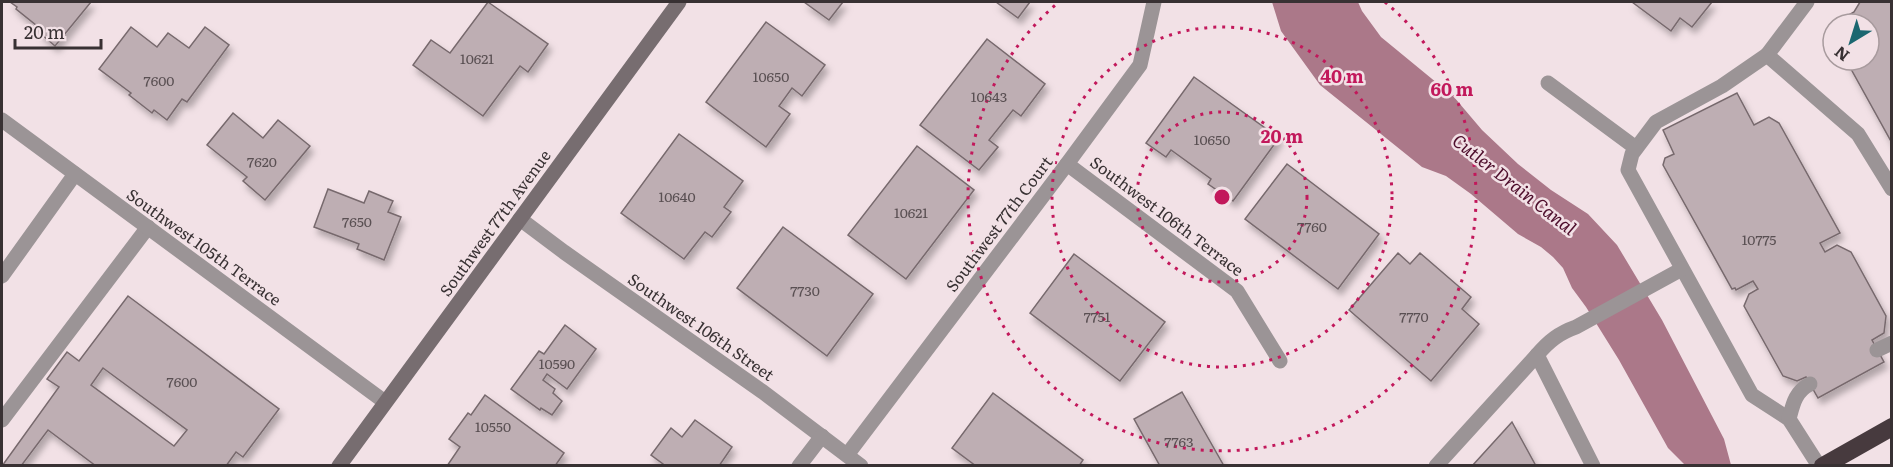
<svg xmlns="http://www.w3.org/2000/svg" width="1893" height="467" font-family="Literata,serif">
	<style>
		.water { fill: #ab7889 }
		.building { fill: #beaeb3; stroke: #77696d; stroke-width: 1.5; fill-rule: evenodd; filter: url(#shadow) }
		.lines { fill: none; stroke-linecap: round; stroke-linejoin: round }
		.lane { stroke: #9b9496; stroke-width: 15 }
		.street { stroke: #9b9496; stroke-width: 15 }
		.secondary { stroke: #776d70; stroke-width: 15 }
		.highway { stroke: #473a3e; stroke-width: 18 }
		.ring { fill: none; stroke: #c2185b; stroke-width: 3; stroke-dasharray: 3 6 }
		.labels { text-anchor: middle; stroke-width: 5; stroke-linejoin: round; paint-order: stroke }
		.number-label { font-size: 14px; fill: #5a5053 }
		.street-label { font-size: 16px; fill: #383133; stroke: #f2e1e6 }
		.water-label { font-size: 18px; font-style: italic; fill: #4e0e2c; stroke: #f2e1e6 }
		.centre { fill: #c2185b; stroke: #f2e1e6; stroke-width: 3 }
		.ring-label { font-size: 18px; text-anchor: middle; font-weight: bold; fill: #c2185b; stroke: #f2e1e6; stroke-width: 5; stroke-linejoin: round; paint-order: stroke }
	</style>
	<defs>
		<filter id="shadow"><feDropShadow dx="3.5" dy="6" stdDeviation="3" flood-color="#0004"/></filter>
	</defs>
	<rect width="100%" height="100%" fill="#f2e1e6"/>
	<path class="water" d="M 1272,2 L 1358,2 L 1362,11 L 1381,37 L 1454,97 L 1482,130 L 1518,164 L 1551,190 L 1588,214 L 1617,245 L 1662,320 L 1724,439 L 1731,465 L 1685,465 L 1668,448 L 1619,360 L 1586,307 L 1572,288 L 1563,268 L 1553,257 L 1541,247 L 1518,234 L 1471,194 L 1446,176 L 1422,167 L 1320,85 L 1281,31 Z"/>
	<g class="building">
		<path d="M 10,2 L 91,2 L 55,46 L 40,33 L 42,30 L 16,9 L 17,7 Z"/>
		<path d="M 488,2 L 548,44 L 528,72 L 520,66 L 483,116 L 413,65 L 431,40 L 450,53 Z"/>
		<path d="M 804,2 L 843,2 L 829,20 Z"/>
		<path d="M 996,2 L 1030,2 L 1018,18 Z"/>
		<path d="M 1632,2 L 1712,2 L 1692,27 L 1680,18 L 1671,31 Z"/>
		<path d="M 1860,2 L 1892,2 L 1892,143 L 1846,60 L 1869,60 L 1869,24 L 1835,23 L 1854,12 Z"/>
		<path d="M 766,22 L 825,65 L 802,96 L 792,88 L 779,106 L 790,114 L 766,147 L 706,102 Z"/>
		<path d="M 131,27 L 157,47 L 168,33 L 189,48 L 205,27 L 229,45 L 187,102 L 182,99 L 167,120 L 154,110 L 152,113 L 129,95 L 131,93 L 99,69 Z"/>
		<path d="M 987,39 L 1045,84 L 1021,116 L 1013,110 L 989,140 L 998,147 L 979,170 L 920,125 Z"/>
		<path d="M 1194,77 L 1279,138 L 1233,201 L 1208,184 L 1211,179 L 1171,150 L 1166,157 L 1146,143 Z"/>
		<path d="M 1737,93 L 1754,125 L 1769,117 L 1779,123 L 1840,233 L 1820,243 L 1825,252 L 1837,245 L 1851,252 L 1886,316 L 1884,333 L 1872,340 L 1884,362 L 1818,398 L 1806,377 L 1797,381 L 1783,376 L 1744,306 L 1749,294 L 1758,289 L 1753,281 L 1736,290 L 1735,288 L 1732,289 L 1663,165 L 1665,158 L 1674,154 L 1663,130 Z"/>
		<path d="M 233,113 L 263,138 L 278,120 L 310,146 L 265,200 L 243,181 L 247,177 L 207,145 Z"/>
		<path d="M 679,134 L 743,181 L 724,207 L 731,212 L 712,237 L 705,232 L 684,259 L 621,213 Z"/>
		<path d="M 917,146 L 974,190 L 906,279 L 848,235 Z"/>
		<path d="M 1287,164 L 1379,234 L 1338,289 L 1245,219 Z"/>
		<path d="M 328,189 L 364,203 L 369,191 L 393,201 L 388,212 L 401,217 L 384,260 L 357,249 L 359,244 L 314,227 Z"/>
		<path d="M 783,227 L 873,294 L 827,356 L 737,288 Z"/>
		<path d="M 1398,253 L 1410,264 L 1420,253 L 1471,297 L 1462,309 L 1479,324 L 1431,381 L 1349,310 Z"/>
		<path d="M 1074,254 L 1165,322 L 1120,381 L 1030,313 Z"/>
		<path d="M 128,296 L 279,409 L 243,457 L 236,452 L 226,466 L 96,466 L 48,430 L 21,466 L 2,466 L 59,387 L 47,379 L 67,352 L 79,361 ZM 103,368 L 187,430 L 174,446 L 91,385 Z"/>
		<path d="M 565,325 L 596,349 L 567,389 L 547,374 L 543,380 L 555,389 L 553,393 L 562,401 L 552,415 L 541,408 L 540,410 L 511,389 L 539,351 L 544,354 Z"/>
		<path d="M 1182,392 L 1224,466 L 1160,466 L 1134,419 Z"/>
		<path d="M 993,393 L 1083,460 L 1079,466 L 976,466 L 952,448 Z"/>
		<path d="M 485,395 L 564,453 L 555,466 L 447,466 L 460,447 L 449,439 L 468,413 L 471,415 Z"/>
		<path d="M 695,420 L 732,447 L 719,466 L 662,466 L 663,464 L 651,455 L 671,428 L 682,437 Z"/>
		<path d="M 1512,422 L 1536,466 L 1472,466 Z"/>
	</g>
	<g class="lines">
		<g class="lane">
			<path d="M 1807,2 L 1767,55 L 1858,134 L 1892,189"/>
			<path d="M 1767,55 L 1722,86 L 1656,122 L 1632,154 L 1628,170 L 1752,395 L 1789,419 L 1819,466"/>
			<path d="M 1548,83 L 1636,148"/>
			<path d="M 2,276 L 75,174"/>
			<path d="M 1877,350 L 1892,343"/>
			<path d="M 1537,355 C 1549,341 1559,333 1576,327 L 1682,269"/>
			<path d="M 1789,419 C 1793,404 1795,392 1810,384"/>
			<path d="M 2,420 L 148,227"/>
			<path d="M 1436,466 L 1537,355 L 1593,466"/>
		</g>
		<g class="street">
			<path d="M 2,120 L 385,402"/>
			<path d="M 1067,164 L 1237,291 L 1280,361"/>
			<path d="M 520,219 L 564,252 L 763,392 L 861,466"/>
			<path d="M 847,455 L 1067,164 L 1140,65 L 1154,2"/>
			<path d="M 799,466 L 822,436"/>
		</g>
		<path class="secondary" d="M 339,466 L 679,2"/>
		<path class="highway" d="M 1823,466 L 1892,427"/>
	</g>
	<g class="ring">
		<circle cx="1222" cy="197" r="85"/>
		<circle cx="1222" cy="197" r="170"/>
		<path d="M1385 2A254 254 0 1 1 1059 2"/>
	</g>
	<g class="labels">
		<g class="number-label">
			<text x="477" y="64">10621</text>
			<text x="771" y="82">10650</text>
			<text x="159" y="86">7600</text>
			<text x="989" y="102">10643</text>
			<text x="1212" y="145">10650</text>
			<text x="262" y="167">7620</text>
			<text x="677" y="202">10640</text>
			<text x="911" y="218">10621</text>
			<text x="357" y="227">7650</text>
			<text x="1312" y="232">7760</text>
			<text x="1759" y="245">10775</text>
			<text x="805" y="296">7730</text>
			<text x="1097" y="322">7751</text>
			<text x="1414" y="322">7770</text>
			<text x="557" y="369">10590</text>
			<text x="182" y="387">7600</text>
			<text x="493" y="432">10550</text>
			<text x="1179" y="447">7763</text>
		</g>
		<g class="street-label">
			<text transform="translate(1167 216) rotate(37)" y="6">Southwest 106th Terrace</text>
			<text transform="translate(495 223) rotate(-54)" y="6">Southwest 77th Avenue</text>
			<text transform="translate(999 224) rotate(-53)" y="6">Southwest 77th Court</text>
			<text transform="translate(204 247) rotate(36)" y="6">Southwest 105th Terrace</text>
			<text transform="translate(701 327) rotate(35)" y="6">Southwest 106th Street</text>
		</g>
		<g class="water-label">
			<text transform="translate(1514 185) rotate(38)" y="6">Cutler Drain Canal</text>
		</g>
	</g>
	<circle cx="1222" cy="197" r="9" class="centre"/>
	<g class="ring-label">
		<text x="1342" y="83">40 m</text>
		<text x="1452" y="96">60 m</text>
		<text x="1282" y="143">20 m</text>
	</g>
	<rect width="1893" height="467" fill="none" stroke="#383133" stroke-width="6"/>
	<g transform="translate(1851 42) rotate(218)"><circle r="28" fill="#f2e1e6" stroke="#a89b9e" stroke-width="1.5"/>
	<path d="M0-4.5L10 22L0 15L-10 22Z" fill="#1b6770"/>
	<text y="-9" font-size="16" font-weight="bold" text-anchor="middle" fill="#383133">N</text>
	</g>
	<path d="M15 39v9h86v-9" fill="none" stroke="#383133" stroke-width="3"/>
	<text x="24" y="39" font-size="18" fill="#383133" stroke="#f2e1e6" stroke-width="4.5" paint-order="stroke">20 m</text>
</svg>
